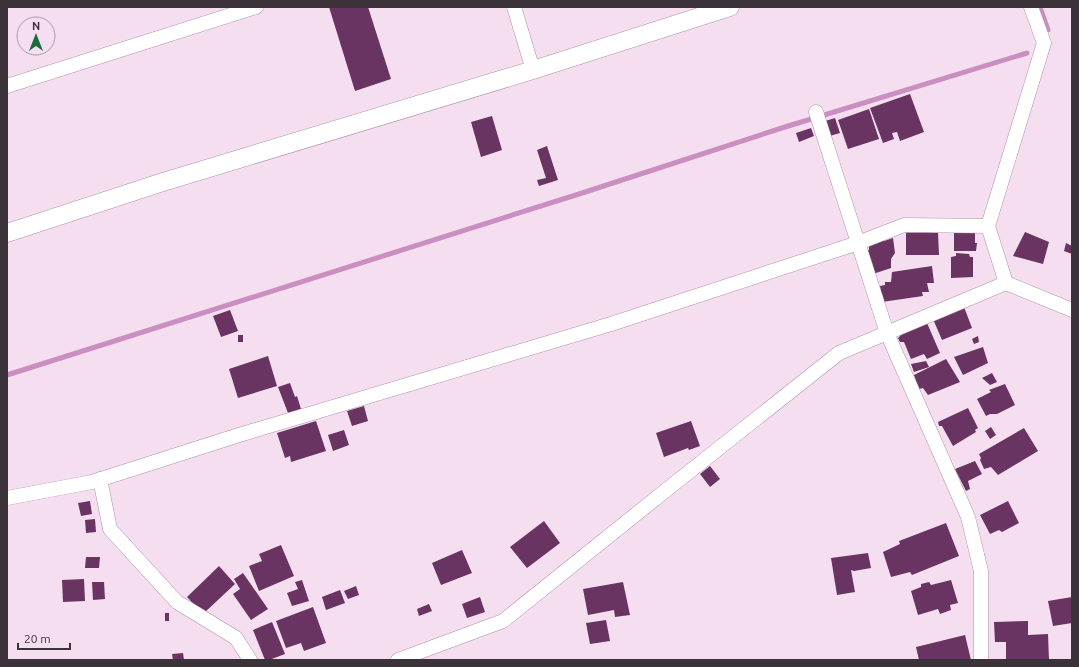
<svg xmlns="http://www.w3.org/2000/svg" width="1079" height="667" font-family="Ubuntu,sans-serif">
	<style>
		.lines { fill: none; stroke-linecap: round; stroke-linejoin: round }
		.stream { stroke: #cb8ec0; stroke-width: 5 }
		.building { fill: #693462 }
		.minor-casing { stroke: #ac96a7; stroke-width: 15 }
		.tertiary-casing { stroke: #ac96a7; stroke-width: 19 }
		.minor { stroke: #fff; stroke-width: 14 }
		.tertiary { stroke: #fff; stroke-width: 18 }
	</style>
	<rect width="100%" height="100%" fill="#f5def0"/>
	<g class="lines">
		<g class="stream">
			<path d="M 1040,7 L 1048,30"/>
			<path d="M 7,375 L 579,194 L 785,127 L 1027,53"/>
		</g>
	</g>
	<g class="building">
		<path d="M 329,7 L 368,7 L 391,79 L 355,91 Z"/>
		<path d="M 910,94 L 924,132 L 900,141 L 897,132 L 892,133 L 894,139 L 883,143 L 870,108 Z"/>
		<path d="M 869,109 L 879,139 L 848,149 L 838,120 Z"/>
		<path d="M 492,116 L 502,150 L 481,157 L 471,122 Z"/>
		<path d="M 835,118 L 840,133 L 826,137 L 822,122 Z"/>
		<path d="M 811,128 L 814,136 L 799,142 L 796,133 Z"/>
		<path d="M 547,146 L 558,180 L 539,186 L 537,180 L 546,178 L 537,150 Z"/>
		<path d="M 906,232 L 938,232 L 939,255 L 906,255 Z"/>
		<path d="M 954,232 L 975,232 L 975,243 L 977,243 L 976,251 L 954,251 Z"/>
		<path d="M 1025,232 L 1049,242 L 1043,264 L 1013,256 Z"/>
		<path d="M 883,237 L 884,241 L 893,238 L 895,253 L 891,259 L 891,268 L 873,274 L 865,250 L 869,250 L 869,241 Z"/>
		<path d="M 1066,243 L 1072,246 L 1072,254 L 1064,251 Z"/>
		<path d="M 956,253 L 969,254 L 970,257 L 973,257 L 973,277 L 951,278 L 951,257 L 956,256 Z"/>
		<path d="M 932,266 L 934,283 L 927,283 L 929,292 L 922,292 L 923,296 L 882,302 L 880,286 L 885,285 L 885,282 L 891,282 L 892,272 Z"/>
		<path d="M 964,307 L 972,328 L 942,340 L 933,319 Z"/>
		<path d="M 230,310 L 238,331 L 221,337 L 213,316 Z"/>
		<path d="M 927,323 L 940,353 L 927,359 L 924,354 L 911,359 L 904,342 L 900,342 L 898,338 L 901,335 L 899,331 Z"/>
		<rect x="238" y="335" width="5" height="7"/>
		<path d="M 978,336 L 979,342 L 974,344 L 972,339 Z"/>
		<path d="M 983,347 L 988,363 L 963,375 L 954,357 Z"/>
		<path d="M 268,356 L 277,386 L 238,398 L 229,369 Z"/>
		<path d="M 946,359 L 960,382 L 928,395 L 923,388 L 919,389 L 914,375 Z"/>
		<path d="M 926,361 L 929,367 L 914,372 L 911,364 Z"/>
		<path d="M 992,373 L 997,382 L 990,385 L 982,378 Z"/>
		<path d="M 290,383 L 295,397 L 297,396 L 301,409 L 288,413 L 278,387 Z"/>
		<path d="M 1005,384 L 1015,405 L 997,414 L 990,414 L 986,416 L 977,399 L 991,392 L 989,390 Z"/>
		<path d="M 364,406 L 368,421 L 352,426 L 347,411 Z"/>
		<path d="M 968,408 L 978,428 L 975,430 L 976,432 L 953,446 L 942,426 L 939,426 L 938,422 Z"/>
		<path d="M 316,421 L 326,451 L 291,462 L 290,456 L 285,458 L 277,433 Z"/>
		<path d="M 691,421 L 700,446 L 689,450 L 688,448 L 664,457 L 656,433 Z"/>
		<path d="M 991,427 L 996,435 L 990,439 L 985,431 Z"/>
		<path d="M 1024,428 L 1038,451 L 998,475 L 991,467 L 984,469 L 980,460 L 981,458 L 979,454 Z"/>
		<path d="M 344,430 L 349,445 L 333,451 L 328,435 Z"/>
		<path d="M 975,461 L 982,474 L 968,481 L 970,489 L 966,491 L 955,469 Z"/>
		<path d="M 710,466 L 720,479 L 710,487 L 700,474 Z"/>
		<path d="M 90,501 L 92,514 L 81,516 L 78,503 Z"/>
		<path d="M 1008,501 L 1019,523 L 1002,532 L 999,530 L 990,534 L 980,515 Z"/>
		<path d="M 95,519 L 96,532 L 86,533 L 85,520 Z"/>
		<path d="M 544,521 L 560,543 L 527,568 L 510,547 Z"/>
		<path d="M 946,523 L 959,556 L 912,575 L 910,572 L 891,577 L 883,552 L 900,544 L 899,541 Z"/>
		<path d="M 281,545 L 294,576 L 259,591 L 249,566 L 262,561 L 259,554 Z"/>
		<path d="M 462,550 L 472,573 L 441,585 L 432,563 Z"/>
		<path d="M 868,553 L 871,568 L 854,571 L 851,570 L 855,592 L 837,595 L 831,558 Z"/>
		<path d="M 86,557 L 100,557 L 99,568 L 85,568 Z"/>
		<path d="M 219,566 L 235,584 L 203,614 L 187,597 Z"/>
		<path d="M 243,573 L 268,609 L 251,620 L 233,594 L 240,589 L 234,579 Z"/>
		<path d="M 84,579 L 85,601 L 63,602 L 62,580 Z"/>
		<path d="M 302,580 L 309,601 L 292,606 L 287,593 L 298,589 L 295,582 Z"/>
		<path d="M 951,580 L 958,603 L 950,605 L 951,610 L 940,614 L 938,609 L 918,615 L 911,591 L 921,587 L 921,584 L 929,582 L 931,585 Z"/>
		<path d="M 92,582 L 104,582 L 105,599 L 93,600 Z"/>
		<path d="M 623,582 L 630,615 L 615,617 L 614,610 L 588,615 L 583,589 Z"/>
		<path d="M 356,586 L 359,595 L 348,599 L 344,591 Z"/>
		<path d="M 340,590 L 345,603 L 326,610 L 322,597 Z"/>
		<path d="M 480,597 L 485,612 L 467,618 L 462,604 Z"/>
		<path d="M 1072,597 L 1072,623 L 1053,626 L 1048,601 Z"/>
		<path d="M 429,604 L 432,611 L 419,616 L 417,609 Z"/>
		<path d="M 313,607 L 326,643 L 304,651 L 301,643 L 286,648 L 276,621 Z"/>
		<rect x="165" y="613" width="4" height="8"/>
		<path d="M 606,620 L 610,641 L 590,644 L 586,623 Z"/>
		<path d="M 1028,621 L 1028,635 L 1048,634 L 1049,660 L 1006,660 L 1006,642 L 995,642 L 994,622 Z"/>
		<path d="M 272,622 L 285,654 L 269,660 L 265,660 L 253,630 Z"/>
		<path d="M 965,635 L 971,660 L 919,660 L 916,647 Z"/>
		<path d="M 183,653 L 184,660 L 173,660 L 172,654 Z"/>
	</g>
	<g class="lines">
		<g class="minor-casing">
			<g id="minor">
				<path d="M 514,7 L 533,70"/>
				<path d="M 7,86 L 256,7"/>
				<path d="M 816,112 L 887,333 L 968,517 L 981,571 L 981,660"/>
				<path d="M 1006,283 L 988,226 L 1044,43 L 1031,7"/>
				<path d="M 100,479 L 110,529 L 177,602 L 236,638 L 250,660"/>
				<path d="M 7,498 L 92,482 L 239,435 L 611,324 L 858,243 L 904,225 L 988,226"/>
				<path d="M 398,660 L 503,621 L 665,491 L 839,353 L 1006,283 L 1072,310"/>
			</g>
		</g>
		<g class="tertiary-casing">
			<path id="tertiary" d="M 7,233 L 163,182 L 533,70 L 730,7"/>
		</g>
		<use href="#minor" class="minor"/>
		<use href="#tertiary" class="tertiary"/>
	</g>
	<rect width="1079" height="667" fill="none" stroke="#3c333a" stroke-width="16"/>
	<g transform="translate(36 36)"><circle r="19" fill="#f5def0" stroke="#ab9aa7"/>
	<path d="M0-3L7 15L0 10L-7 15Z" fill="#1c6c3c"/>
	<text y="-6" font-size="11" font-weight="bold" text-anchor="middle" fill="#3c333a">N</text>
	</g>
	<path d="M18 643v6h52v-6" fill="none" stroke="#3c333a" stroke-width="2"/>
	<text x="24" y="643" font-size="12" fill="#3c333a" stroke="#f5def0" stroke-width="3" paint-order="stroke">20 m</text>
</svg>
